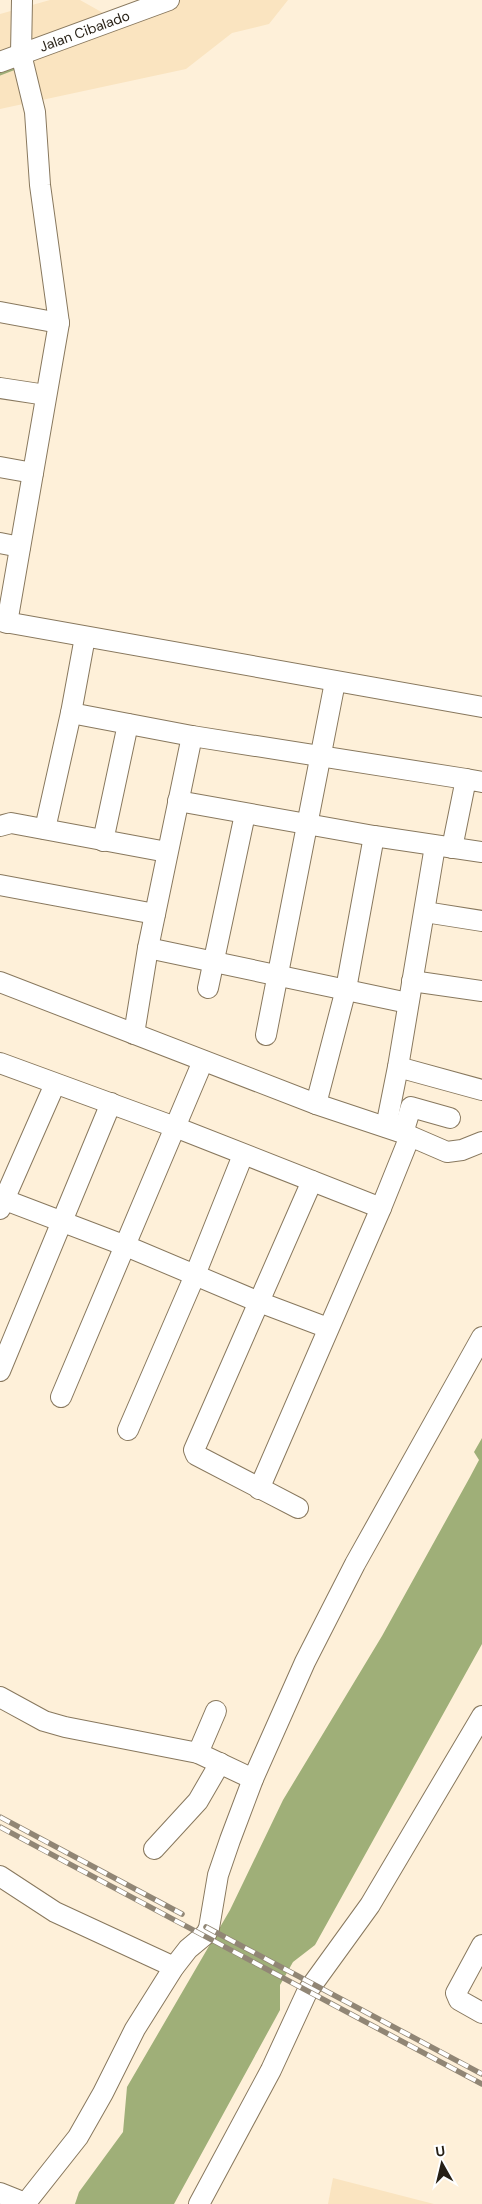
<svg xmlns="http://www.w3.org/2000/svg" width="482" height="2204" font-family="'DM Sans',sans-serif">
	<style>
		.built { fill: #fae4c0 }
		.water { fill: #9faf78 }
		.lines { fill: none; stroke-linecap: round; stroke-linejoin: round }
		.stream { stroke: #9faf78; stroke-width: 5 }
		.minor-casing { stroke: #88785e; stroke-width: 22 }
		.minor { stroke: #fff; stroke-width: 20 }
		.rail-casing { stroke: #918675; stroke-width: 5.5 }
		.rail { stroke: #fff; stroke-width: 4; stroke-dasharray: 11; stroke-linecap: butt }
		.labels { text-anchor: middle; stroke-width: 4.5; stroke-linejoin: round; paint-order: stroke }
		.street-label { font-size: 14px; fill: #261f14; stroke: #fff }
	</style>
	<rect width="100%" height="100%" fill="#fef0d9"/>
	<g class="built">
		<path d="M 50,0 L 80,0 L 105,14 L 139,0 L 288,0 L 269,24 L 232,33 L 186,69 L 0,109 L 0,14 Z"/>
		<path d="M 333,2178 L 434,2204 L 328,2204 Z"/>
	</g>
	<path class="water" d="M 482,1438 L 482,1644 L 315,1945 L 293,1962 L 280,1985 L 280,2010 L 174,2204 L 75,2204 L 79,2192 L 123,2132 L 127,2087 L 230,1910 L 283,1800 L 382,1636 L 470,1477 L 479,1460 L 474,1452 Z"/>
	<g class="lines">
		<path class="stream" d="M 0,73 L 13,68"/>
		<g class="minor-casing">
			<g id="minor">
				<path id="s1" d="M 0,62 L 169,0"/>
				<path d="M 0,312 L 59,323"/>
				<path d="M 0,388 L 46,395"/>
				<path d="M 0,467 L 33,473"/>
				<path d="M 0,543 L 20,547"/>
				<path d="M 0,621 L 482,707"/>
				<path d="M 7,623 L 59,323 L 40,185 L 35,112 L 21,54 L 22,0"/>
				<path d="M 71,713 L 192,736 L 466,779"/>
				<path d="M 178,801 L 374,836 L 482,852"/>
				<path d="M 0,826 L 11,823 L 167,852"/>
				<path d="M 45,829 L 71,713 L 85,637"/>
				<path d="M 103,841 L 128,724"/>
				<path d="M 435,846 L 398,1067 L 482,1090"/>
				<path d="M 452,848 L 466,779 L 482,782"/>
				<path d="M 0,885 L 155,914"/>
				<path d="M 425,912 L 482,921"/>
				<path d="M 148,948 L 408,1003"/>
				<path d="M 412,981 L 482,991"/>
				<path d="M 0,982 L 316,1104 L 403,1133 L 447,1152 L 462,1150 L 482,1142"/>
				<path d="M 208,988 L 245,814"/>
				<path d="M 134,1034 L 148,948 L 192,736"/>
				<path d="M 266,1035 L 335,682"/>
				<path d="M 0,1063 L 175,1127 L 381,1208"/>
				<path d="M 316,1104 L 346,989 L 374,836"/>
				<path d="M 386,1127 L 398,1067"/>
				<path d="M 403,1133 L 411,1107 L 450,1118"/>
				<path d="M 0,1198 L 126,1246 L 259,1302 L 328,1328"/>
				<path d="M 0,1209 L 55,1084"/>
				<path d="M 0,1371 L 111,1103"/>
				<path d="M 61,1397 L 203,1061"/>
				<path d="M 128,1430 L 195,1275 L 243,1155"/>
				<path d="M 259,1489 L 381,1208 L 410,1136"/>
				<path d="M 298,1508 L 196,1455 L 194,1450 L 312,1181"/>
				<path d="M 0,1697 L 44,1721 L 65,1727 L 198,1753 L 253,1779"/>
				<path d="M 198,1753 L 216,1711"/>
				<path d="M 154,1849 L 198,1801 L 220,1763"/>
				<path d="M 0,1876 L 55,1912 L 174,1967"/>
				<path d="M 482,1945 L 456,1993 L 459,2000 L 482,2013"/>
				<path d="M 0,2193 L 25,2203"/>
				<path d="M 25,2204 L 78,2137 L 103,2093 L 135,2029 L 174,1967 L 188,1949 L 206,1934 L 209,1928 L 218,1875 L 230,1840 L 253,1779 L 305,1662 L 355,1564 L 482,1337"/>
				<path d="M 199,2204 L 271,2070 L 307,1992 L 370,1905 L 482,1716"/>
			</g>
		</g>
		<use href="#minor" class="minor"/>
		<g class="rail-casing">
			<g id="rail">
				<path d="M 0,1817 L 182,1914"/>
				<path d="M 0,1827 L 482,2084"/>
				<path d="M 206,1927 L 482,2074"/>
			</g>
		</g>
		<use href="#rail" class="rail"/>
	</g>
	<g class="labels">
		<g class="street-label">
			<text dy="5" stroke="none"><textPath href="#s1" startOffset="90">Jalan Cibalado</textPath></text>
		</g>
	</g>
	<g transform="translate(442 2164) rotate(352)" stroke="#ffffff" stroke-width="4" paint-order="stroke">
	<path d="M0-4L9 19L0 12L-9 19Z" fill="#261f14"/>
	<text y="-8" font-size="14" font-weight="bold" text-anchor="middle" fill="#261f14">U</text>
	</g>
</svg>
